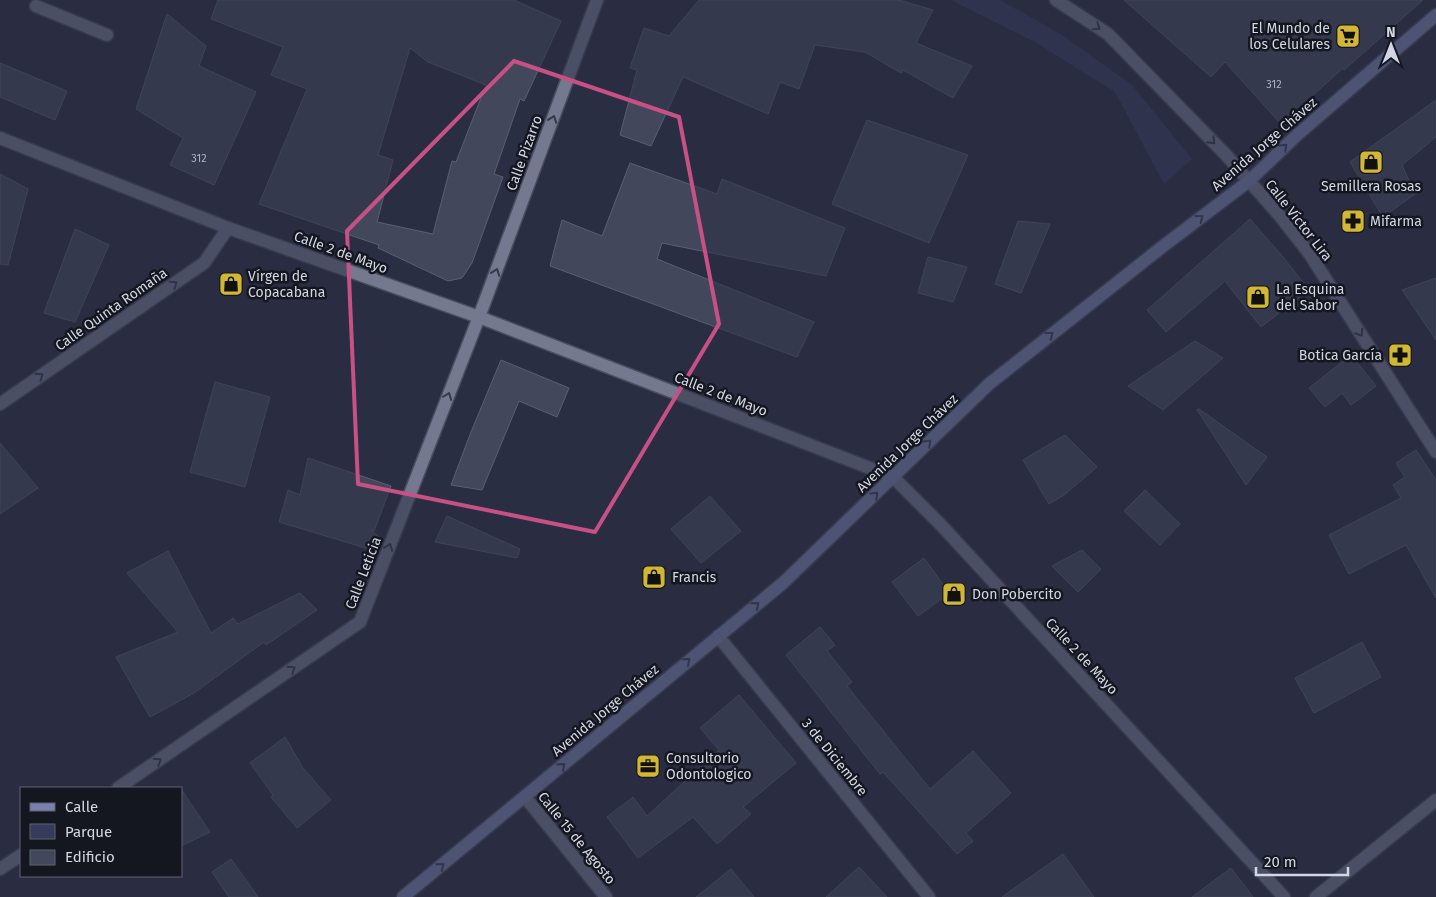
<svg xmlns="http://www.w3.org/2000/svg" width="1436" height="897" font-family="'Fira Sans',sans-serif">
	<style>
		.green { fill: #353b5d }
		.building { fill: #43475c; stroke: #5a5f75; fill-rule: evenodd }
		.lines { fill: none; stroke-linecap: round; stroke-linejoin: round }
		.service-casing { stroke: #494c5c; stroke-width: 15 }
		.minor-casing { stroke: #494c5c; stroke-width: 15 }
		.secondary-casing { stroke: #494c5c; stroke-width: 15 }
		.service { stroke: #747990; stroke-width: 12 }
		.minor { stroke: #747990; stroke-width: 12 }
		.secondary { stroke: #7980ae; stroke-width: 12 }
		.oneway { stroke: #363947 }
		.oneway2 { stroke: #3d4159 }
		.marked { fill: none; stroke: #c75184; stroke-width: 4; stroke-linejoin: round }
		.labels { text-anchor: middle; stroke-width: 5; stroke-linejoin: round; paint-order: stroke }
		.number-label { font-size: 11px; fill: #afb2c1 }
		.poi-label { font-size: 14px; fill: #d3d6e3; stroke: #151720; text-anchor: start }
		.street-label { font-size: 14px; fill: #d3d6e3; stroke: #151720 }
	</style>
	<rect width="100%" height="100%" fill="#2a2e42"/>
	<path class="green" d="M 951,0 L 1000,0 L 1062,35 L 1132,85 L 1192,159 L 1164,184 L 1115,92 L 1035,42 Z"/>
	<g class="building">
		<path d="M 218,0 L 514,0 L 561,21 L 524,101 L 520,99 L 494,174 L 503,177 L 472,263 L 462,278 L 448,281 L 378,248 L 379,245 L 259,204 L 307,89 L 271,75 L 283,47 L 211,19 ZM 410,48 L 428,62 L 486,85 L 456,162 L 452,161 L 433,234 L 377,222 L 393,160 L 378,155 Z"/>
		<path d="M 699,0 L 899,0 L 933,10 L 916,43 L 972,66 L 953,98 L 903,70 L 901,73 L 865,52 L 815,45 L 799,89 L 780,82 L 768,114 L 683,77 L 651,146 L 620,135 L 637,70 L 630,68 L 644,28 L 669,36 Z"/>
		<path d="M 1124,0 L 1423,0 L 1344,70 L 1343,68 L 1281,124 L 1225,62 L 1211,77 Z"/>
		<path d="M 167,14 L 206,46 L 199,66 L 256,92 L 214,185 L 170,165 L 183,138 L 136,109 Z"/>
		<path d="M 0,63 L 67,91 L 55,120 L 0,97 Z"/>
		<path d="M 1436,100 L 1436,137 L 1402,165 L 1415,194 L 1383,217 L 1350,162 Z"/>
		<path d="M 867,120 L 968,155 L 929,243 L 832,204 Z"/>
		<path d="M 630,163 L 717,194 L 722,179 L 845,228 L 826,276 L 662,243 L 657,259 L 814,322 L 797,357 L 550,266 L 562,220 L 602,236 Z"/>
		<path d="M 0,174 L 28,189 L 8,265 L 0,264 Z"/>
		<path d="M 1250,219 L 1283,257 L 1309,290 L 1261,327 L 1225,281 L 1166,332 L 1147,310 Z"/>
		<path d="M 1018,221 L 1050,224 L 1021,293 L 995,284 Z"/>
		<path d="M 75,229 L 109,245 L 75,322 L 44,313 Z"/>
		<path d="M 928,257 L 967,267 L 953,302 L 918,293 Z"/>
		<path d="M 1436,278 L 1436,340 L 1402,290 Z"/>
		<path d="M 1195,341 L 1223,358 L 1163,410 L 1128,386 Z"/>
		<path d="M 1351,355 L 1376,386 L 1351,405 L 1342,393 L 1325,407 L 1309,388 Z"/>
		<path d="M 501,360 L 569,388 L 557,417 L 519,401 L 482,490 L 451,485 L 471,432 Z"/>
		<path d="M 215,382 L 270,397 L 245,487 L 190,472 Z"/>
		<path d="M 1199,409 L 1267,457 L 1246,485 L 1197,410 Z"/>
		<path d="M 1065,435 L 1097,467 L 1064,495 L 1049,504 L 1023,460 Z"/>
		<path d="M 0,443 L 38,488 L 0,514 Z"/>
		<path d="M 1416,450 L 1436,480 L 1436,598 L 1406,545 L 1349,574 L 1329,535 L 1401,498 L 1393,485 L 1405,477 L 1396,463 Z"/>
		<path d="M 308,458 L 391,486 L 374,531 L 371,530 L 383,541 L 379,552 L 279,522 L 288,490 L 300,495 Z"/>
		<path d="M 1145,490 L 1180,524 L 1160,545 L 1124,511 Z"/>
		<path d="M 710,496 L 741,531 L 701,563 L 671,529 Z"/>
		<path d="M 447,516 L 520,549 L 517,558 L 435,542 Z"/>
		<path d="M 1082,550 L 1101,569 L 1078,592 L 1052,566 Z"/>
		<path d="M 168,551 L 211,633 L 233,618 L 238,624 L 300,593 L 317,610 L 266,645 L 264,642 L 194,693 L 150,717 L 116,657 L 178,632 L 127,573 Z"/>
		<path d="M 924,558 L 949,593 L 918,616 L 892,582 Z"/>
		<path d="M 820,627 L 835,645 L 827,651 L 852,682 L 847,686 L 930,789 L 973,751 L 1011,793 L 966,833 L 973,841 L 957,854 L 883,772 L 880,774 L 786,655 Z"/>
		<path d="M 1362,642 L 1381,677 L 1314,713 L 1295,678 Z"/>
		<path d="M 739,695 L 796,763 L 743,807 L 751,814 L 717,844 L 693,817 L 638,858 L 607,817 L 633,797 L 647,816 L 719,750 L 700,728 Z"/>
		<path d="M 285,737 L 303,768 L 331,800 L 297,828 L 271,797 L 273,795 L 250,763 Z"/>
		<path d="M 181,789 L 210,832 L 181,846 Z"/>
		<path d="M 1063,854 L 1094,897 L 1002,897 Z"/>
		<path d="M 231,859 L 258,897 L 229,897 L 212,872 Z"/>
		<path d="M 859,867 L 887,897 L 826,897 Z"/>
		<path d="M 1231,868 L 1253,897 L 1192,897 Z"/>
		<path d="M 731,869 L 754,897 L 696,897 Z"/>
	</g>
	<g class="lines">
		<g class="service-casing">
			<path id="service" d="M 36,6 L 107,35"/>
		</g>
		<g class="minor-casing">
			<g id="minor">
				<path d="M 1056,0 L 1108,34 L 1227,156 L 1280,216 L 1309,253 L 1436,452"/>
				<path d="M 0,138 L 228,228 L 479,317 L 893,477 L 941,525 L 1284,897"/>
				<path d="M 0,404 L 204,263 L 228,228"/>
				<path d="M 718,636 L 929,897"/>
				<path d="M 118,788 L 360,622 L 479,317 L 597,0"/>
				<path d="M 525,797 L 606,897"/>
				<path d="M 0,869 L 21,855"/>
				<path d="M 1316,897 L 1436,800"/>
			</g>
		</g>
		<g class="secondary-casing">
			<path id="secondary" d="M 403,897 L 783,583 L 989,384 L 1162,247 L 1249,181 L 1297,135 L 1436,15"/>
		</g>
		<use href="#service" class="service"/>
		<use href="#minor" class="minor"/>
		<use href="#secondary" class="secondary"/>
	</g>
	<defs><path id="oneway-chevron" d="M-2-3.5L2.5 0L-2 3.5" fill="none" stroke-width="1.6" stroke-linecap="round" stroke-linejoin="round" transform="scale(1.25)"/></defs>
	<g class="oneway">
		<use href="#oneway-chevron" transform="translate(1097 27) rotate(33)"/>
		<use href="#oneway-chevron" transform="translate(553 119) rotate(-70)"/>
		<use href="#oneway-chevron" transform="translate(1212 141) rotate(46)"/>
		<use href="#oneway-chevron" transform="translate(496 272) rotate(-70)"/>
		<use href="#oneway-chevron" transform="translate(174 284) rotate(-35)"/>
		<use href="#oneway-chevron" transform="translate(1360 333) rotate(57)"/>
		<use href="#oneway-chevron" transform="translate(40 376) rotate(-35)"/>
		<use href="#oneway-chevron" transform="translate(448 396) rotate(-69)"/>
		<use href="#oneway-chevron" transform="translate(389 547) rotate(-69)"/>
		<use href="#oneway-chevron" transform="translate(292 669) rotate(-34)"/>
		<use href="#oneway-chevron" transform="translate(158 761) rotate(-34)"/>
	</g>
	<g class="oneway2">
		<use href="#oneway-chevron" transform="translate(1284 147) rotate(-44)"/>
		<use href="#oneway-chevron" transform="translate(1200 218) rotate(-37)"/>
		<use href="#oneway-chevron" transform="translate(1050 335) rotate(-38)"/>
		<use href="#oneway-chevron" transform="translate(928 443) rotate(-44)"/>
		<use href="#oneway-chevron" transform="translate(875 495) rotate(-44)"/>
		<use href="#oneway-chevron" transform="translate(756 605) rotate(-39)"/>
		<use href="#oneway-chevron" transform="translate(687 661) rotate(-40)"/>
		<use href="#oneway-chevron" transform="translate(562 766) rotate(-40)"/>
		<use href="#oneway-chevron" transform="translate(441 866) rotate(-39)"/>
	</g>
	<path d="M0 0H1436V897H0ZM 514,61 L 679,117 L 719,324 L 595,532 L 358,484 L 347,231 Z" fill="#2a2e42" fill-opacity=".55" fill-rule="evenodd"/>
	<path class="marked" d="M 514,61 L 679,117 L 719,324 L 595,532 L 358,484 L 347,231 Z"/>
	<defs>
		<g id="supermarket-square" transform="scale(1.25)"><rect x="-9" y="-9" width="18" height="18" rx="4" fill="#d2b735" stroke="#151720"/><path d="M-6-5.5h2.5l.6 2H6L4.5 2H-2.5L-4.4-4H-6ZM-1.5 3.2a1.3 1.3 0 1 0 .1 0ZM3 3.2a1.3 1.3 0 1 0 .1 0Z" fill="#111"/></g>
		<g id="shop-square" transform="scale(1.25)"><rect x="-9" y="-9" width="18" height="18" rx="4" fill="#d2b735" stroke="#151720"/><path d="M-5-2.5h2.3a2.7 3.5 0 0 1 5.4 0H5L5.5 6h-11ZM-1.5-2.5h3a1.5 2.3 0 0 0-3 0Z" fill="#111"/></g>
		<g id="pharmacy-square" transform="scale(1.25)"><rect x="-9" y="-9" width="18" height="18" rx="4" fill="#d2b735" stroke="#151720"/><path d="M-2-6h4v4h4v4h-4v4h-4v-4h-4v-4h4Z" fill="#111"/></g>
		<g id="office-square" transform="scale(1.25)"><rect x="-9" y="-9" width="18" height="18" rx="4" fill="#d2b735" stroke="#151720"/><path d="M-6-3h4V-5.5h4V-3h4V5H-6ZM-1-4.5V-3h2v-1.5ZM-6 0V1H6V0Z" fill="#111"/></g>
	</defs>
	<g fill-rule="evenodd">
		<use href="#supermarket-square" x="1348" y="36"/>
		<use href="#shop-square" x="1371" y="162"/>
		<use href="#pharmacy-square" x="1353" y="221"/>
		<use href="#shop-square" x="231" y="284"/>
		<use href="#shop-square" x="1258" y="297"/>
		<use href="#pharmacy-square" x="1400" y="355"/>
		<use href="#shop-square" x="654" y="577"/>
		<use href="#shop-square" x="954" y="594"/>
		<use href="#office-square" x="648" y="766"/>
	</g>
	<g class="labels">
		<g class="number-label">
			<text x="1274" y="88">312</text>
			<text x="199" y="162">312</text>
		</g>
		<g class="poi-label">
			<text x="1330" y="33" text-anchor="end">El Mundo de<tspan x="1330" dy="16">los Celulares</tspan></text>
			<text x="1371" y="191" text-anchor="middle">Semillera Rosas</text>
			<text x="1370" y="226">Mifarma</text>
			<text x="248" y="281">Vírgen de<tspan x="248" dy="16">Copacabana</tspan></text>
			<text x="1276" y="294">La Esquina<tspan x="1276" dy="16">del Sabor</tspan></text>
			<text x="1382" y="360" text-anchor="end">Botica García</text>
			<text x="672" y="582">Francis</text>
			<text x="972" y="599">Don Pobercito</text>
			<text x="666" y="763">Consultorio<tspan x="666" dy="16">Odontologico</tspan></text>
		</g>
		<g class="street-label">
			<text transform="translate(1264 144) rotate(-41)" y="5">Avenida Jorge Chávez</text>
			<text transform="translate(524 153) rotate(-70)" y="5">Calle Pizarro</text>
			<text transform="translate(1299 220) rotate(52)" y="5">Calle Víctor Lira</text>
			<text transform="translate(341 252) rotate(20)" y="5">Calle 2 de Mayo</text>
			<text transform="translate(111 309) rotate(-35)" y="5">Calle Quinta Romaña</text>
			<text transform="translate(721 394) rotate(21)" y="5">Calle 2 de Mayo</text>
			<text transform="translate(907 443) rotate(-44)" y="5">Avenida Jorge Chávez</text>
			<text transform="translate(363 573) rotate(-69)" y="5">Calle Leticia</text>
			<text transform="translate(1082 656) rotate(47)" y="5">Calle 2 de Mayo</text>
			<text transform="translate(605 710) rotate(-40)" y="5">Avenida Jorge Chávez</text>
			<text transform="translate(835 757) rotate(51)" y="5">3 de Diciembre</text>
			<text transform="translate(577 838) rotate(51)" y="5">Calle 15 de Agosto</text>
		</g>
	</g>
	<rect x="20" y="787" width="162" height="90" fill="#151720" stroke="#61636e"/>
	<rect x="30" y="803" width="25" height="8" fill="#7980ae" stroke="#61636e"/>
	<text x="65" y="812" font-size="15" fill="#d3d6e3">Calle</text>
	<rect x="30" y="824" width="25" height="15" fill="#353b5d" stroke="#61636e"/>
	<text x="65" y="837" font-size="15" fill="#d3d6e3">Parque</text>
	<rect x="30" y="850" width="25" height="15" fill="#43475c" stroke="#61636e"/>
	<text x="65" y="862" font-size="15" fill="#d3d6e3">Edificio</text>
	<g transform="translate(1391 45)" stroke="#151720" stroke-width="4" paint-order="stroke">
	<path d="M0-4L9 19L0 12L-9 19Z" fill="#d3d6e3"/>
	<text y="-8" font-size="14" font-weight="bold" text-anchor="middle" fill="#d3d6e3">N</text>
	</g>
	<path d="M1256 867v8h92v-8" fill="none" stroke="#d3d6e3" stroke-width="2.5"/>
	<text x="1264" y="867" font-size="15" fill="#d3d6e3" stroke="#151720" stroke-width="4" paint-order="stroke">20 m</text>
</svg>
